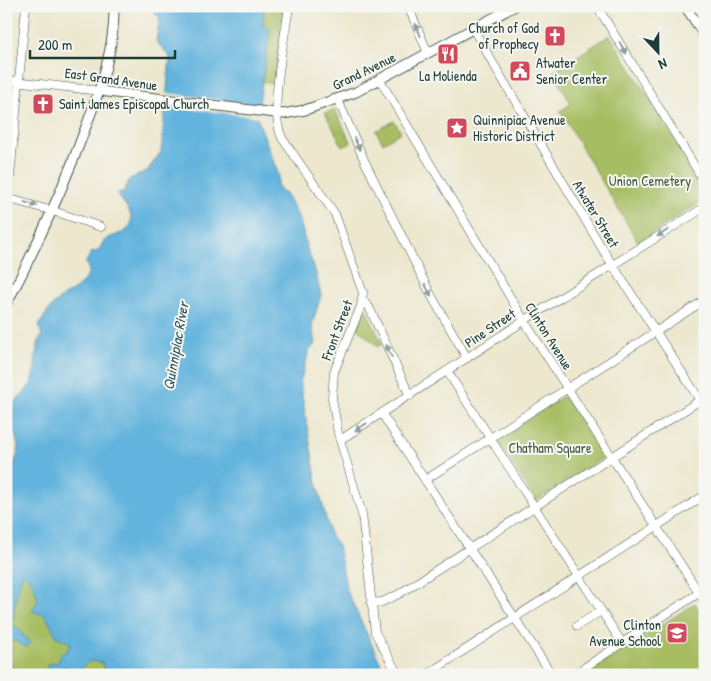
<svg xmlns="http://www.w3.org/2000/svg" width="711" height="681" font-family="'Patrick Hand',sans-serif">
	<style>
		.green { fill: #a7bd62; stroke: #637d4b }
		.water { fill: #62b3dd; stroke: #407888 }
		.pier { fill: #ece7cd }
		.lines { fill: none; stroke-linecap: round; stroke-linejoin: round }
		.stream { stroke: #62b3dd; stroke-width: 1 }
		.minor-casing { stroke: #3e564b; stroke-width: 9 }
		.major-casing { stroke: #3e564b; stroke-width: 11 }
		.minor { stroke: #fff; stroke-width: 8 }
		.major { stroke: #fff; stroke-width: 9 }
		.oneway { fill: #8f9e9a }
		.labels { text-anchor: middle; stroke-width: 4; stroke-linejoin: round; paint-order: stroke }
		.poi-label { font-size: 14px; fill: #1f3d34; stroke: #f6f6f2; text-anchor: start }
		.street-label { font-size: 14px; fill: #1f3d34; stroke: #f6f6f2 }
		.park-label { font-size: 14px; fill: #415d40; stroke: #f6f6f2 }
		.water-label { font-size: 15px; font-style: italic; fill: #305a5e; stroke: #f6f6f2 }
	</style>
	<rect width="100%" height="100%" fill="#f6f6f2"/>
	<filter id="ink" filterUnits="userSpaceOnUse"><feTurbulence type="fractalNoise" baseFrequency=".02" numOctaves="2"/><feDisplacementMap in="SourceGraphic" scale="10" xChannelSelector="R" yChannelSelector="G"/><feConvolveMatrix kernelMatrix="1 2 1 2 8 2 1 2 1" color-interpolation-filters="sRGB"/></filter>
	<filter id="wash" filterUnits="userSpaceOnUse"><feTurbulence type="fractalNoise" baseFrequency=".0096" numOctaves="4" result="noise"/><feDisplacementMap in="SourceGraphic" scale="20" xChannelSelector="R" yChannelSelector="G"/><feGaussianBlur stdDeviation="1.12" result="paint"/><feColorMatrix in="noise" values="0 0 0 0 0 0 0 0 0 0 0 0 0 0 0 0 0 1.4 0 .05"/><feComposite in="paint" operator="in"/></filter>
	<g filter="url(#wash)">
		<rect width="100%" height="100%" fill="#ece7cd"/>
		<g class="green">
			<path d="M 264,6 L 285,6 L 274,84 L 262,82 L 270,29 L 263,27 Z"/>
			<path d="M 610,35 L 705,189 L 705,200 L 638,242 L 560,111 L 571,104 L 553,72 Z"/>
			<path d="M 335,109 L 351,143 L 343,147 L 325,113 Z"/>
			<path d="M 394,121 L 401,132 L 383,143 L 376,131 Z"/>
			<path d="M 366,309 L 382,344 L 378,347 L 357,328 Z"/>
			<path d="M 564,396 L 604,457 L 536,501 L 496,439 Z"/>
			<path d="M 23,563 L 83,660 L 102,660 L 120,675 L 54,675 L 58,670 L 53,675 L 6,675 L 6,632 Z"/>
			<path d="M 695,603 L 705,619 L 705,675 L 585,675 Z"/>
		</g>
		<path class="water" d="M 155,6 L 264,6 L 263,27 L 270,28 L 257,117 L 279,176 L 277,185 L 287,196 L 300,220 L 306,246 L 316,273 L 321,295 L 312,325 L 315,344 L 309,351 L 300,382 L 316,479 L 330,534 L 338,546 L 347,591 L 386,675 L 106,675 L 102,662 L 89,661 L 82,668 L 83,675 L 72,675 L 72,669 L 65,667 L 58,671 L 59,675 L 49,675 L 47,664 L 59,662 L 60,655 L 67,651 L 71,643 L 57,637 L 45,615 L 32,611 L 38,600 L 34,586 L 24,572 C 16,590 15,609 11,627 L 16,626 L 30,643 L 26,647 L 16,641 L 10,642 L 11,672 L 6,659 L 6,495 C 8,486 9,477 12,469 C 14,463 18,456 18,450 C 19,436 7,425 11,410 C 15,397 29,392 33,379 C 37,362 33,352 42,335 L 39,326 C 43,318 48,310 55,303 C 69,290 81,291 89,271 L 86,262 L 91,253 L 98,251 C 100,249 102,243 104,241 C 115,232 137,235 130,213 C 127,205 120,201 118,193 L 124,191 L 130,179 L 147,171 L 161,152 L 170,57 L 156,41 L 160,17 L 154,13 Z"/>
		<path class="pier" d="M 165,93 L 261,105 L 260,117 L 163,106 Z"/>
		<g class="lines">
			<path class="stream" d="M 12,672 L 24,675"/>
		</g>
	</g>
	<g filter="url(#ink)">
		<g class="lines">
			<g class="minor-casing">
				<g id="minor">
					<path d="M 289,6 C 285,39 268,109 282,138 L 335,214 L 363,293 L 361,306 L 334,372 L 332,398 L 338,433 L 362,514 L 375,632 L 398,675"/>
					<path d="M 408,6 L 428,53"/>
					<path d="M 597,6 L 705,183"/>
					<path d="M 473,29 L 603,250 L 705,408"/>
					<path d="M 6,80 L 100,91"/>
					<path d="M 380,80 L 528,327 L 705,602"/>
					<path d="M 338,100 L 365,162 L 431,295 L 467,358"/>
					<path d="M 6,104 L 16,105"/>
					<path d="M 6,198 L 53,211 L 101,227"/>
					<path d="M 8,198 L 26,6"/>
					<path d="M 363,301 L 369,307 L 410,396"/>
					<path d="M 447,371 L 622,643"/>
					<path d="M 382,414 L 552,675"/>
					<path d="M 340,440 L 530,317 L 705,207"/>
					<path d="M 425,480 L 705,300"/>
					<path d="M 371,603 L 382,602 L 399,594 L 705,397"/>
					<path d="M 577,626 L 601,611"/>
					<path d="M 426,675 L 705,495"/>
					<path d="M 573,675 L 705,589"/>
				</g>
			</g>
			<g class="major-casing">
				<g id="major">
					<path d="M 685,6 L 705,36"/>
					<path d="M 100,91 L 283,114 L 305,110 L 356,92 L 515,6"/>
					<path d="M 6,305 C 37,246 64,187 87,124 C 101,87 115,46 114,6"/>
				</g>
			</g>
			<use href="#minor" class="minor"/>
			<use href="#major" class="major"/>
		</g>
		<defs><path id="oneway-solid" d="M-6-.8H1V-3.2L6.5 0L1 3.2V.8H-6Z" transform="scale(1.25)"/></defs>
		<g class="oneway">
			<use href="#oneway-solid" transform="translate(418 30) rotate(-113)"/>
			<use href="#oneway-solid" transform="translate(623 48) rotate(59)"/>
			<use href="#oneway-solid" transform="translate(357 144) rotate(65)"/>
			<use href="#oneway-solid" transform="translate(31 204) rotate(15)"/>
			<use href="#oneway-solid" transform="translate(663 233) rotate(148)"/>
			<use href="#oneway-solid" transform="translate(428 290) rotate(63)"/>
			<use href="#oneway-solid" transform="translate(389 351) rotate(-114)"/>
			<use href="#oneway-solid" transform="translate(361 427) rotate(147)"/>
		</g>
	</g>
	<defs>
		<g id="church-square" transform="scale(1.125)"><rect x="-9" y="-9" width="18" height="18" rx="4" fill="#d1495b" stroke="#f6f6f2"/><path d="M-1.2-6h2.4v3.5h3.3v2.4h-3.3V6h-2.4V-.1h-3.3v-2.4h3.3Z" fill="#fff"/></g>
		<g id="restaurant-square" transform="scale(1.125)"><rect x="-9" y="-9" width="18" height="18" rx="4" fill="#d1495b" stroke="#f6f6f2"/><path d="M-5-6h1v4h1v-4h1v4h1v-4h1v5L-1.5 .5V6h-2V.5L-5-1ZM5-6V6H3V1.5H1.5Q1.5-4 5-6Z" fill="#fff"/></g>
		<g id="civic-square" transform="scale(1.125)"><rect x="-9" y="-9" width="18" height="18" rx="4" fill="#d1495b" stroke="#f6f6f2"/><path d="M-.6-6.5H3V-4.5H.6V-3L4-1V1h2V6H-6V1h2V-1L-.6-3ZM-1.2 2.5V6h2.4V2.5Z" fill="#fff"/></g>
		<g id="sight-square" transform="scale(1.125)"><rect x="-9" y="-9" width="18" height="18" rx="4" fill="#d1495b" stroke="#f6f6f2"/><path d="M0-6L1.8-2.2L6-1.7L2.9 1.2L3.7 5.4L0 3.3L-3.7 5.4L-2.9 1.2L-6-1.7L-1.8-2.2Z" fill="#fff"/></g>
		<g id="school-square" transform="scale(1.125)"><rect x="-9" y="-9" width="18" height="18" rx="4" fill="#d1495b" stroke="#f6f6f2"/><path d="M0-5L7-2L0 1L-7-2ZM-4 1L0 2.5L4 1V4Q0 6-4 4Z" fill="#fff"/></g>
	</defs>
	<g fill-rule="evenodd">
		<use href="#church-square" x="555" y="36"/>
		<use href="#restaurant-square" x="448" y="54"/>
		<use href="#civic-square" x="520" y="71"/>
		<use href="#church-square" x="43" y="104"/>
		<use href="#sight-square" x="457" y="128"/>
		<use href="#school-square" x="677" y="633"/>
	</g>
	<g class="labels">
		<g class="poi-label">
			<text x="539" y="33" text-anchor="end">Church of God<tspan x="539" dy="16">of Prophecy</tspan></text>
			<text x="536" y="68">Atwater<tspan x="536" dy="16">Senior Center</tspan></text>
			<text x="448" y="81" text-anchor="middle">La Molienda</text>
			<text x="59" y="109">Saint James Episcopal Church</text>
			<text x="473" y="125">Quinnipiac Avenue<tspan x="473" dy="16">Historic District</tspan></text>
			<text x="661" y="630" text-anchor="end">Clinton<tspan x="661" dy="16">Avenue School</tspan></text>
		</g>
		<g class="street-label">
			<text transform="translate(364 71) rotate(-26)" y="5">Grand Avenue</text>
			<text transform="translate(111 79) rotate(8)" y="5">East Grand Avenue</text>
			<text transform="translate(596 214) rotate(59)" y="5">Atwater Street</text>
			<text transform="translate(490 328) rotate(-34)" y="5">Pine Street</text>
			<text transform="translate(337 330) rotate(-69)" y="5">Front Street</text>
			<text transform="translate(549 336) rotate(58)" y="5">Clinton Avenue</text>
		</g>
		<g class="park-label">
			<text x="650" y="186">Union Cemetery</text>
			<text x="550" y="453">Chatham Square</text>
		</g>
		<g class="water-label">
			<text transform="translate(176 346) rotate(-80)" y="5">Quinnipiac River</text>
		</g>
	</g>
	<rect width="711" height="681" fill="none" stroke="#f6f6f2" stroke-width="25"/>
	<g transform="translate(658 52) rotate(158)" stroke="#f6f6f2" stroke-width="4" paint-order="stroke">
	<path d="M0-4L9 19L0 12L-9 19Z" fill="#1f3d34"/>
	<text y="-8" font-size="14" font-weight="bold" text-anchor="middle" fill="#1f3d34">N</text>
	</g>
	<path d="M30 50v8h145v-8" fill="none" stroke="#1f3d34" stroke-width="2.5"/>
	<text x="38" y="50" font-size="15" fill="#1f3d34" stroke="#f6f6f2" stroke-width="4" paint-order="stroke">200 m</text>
</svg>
